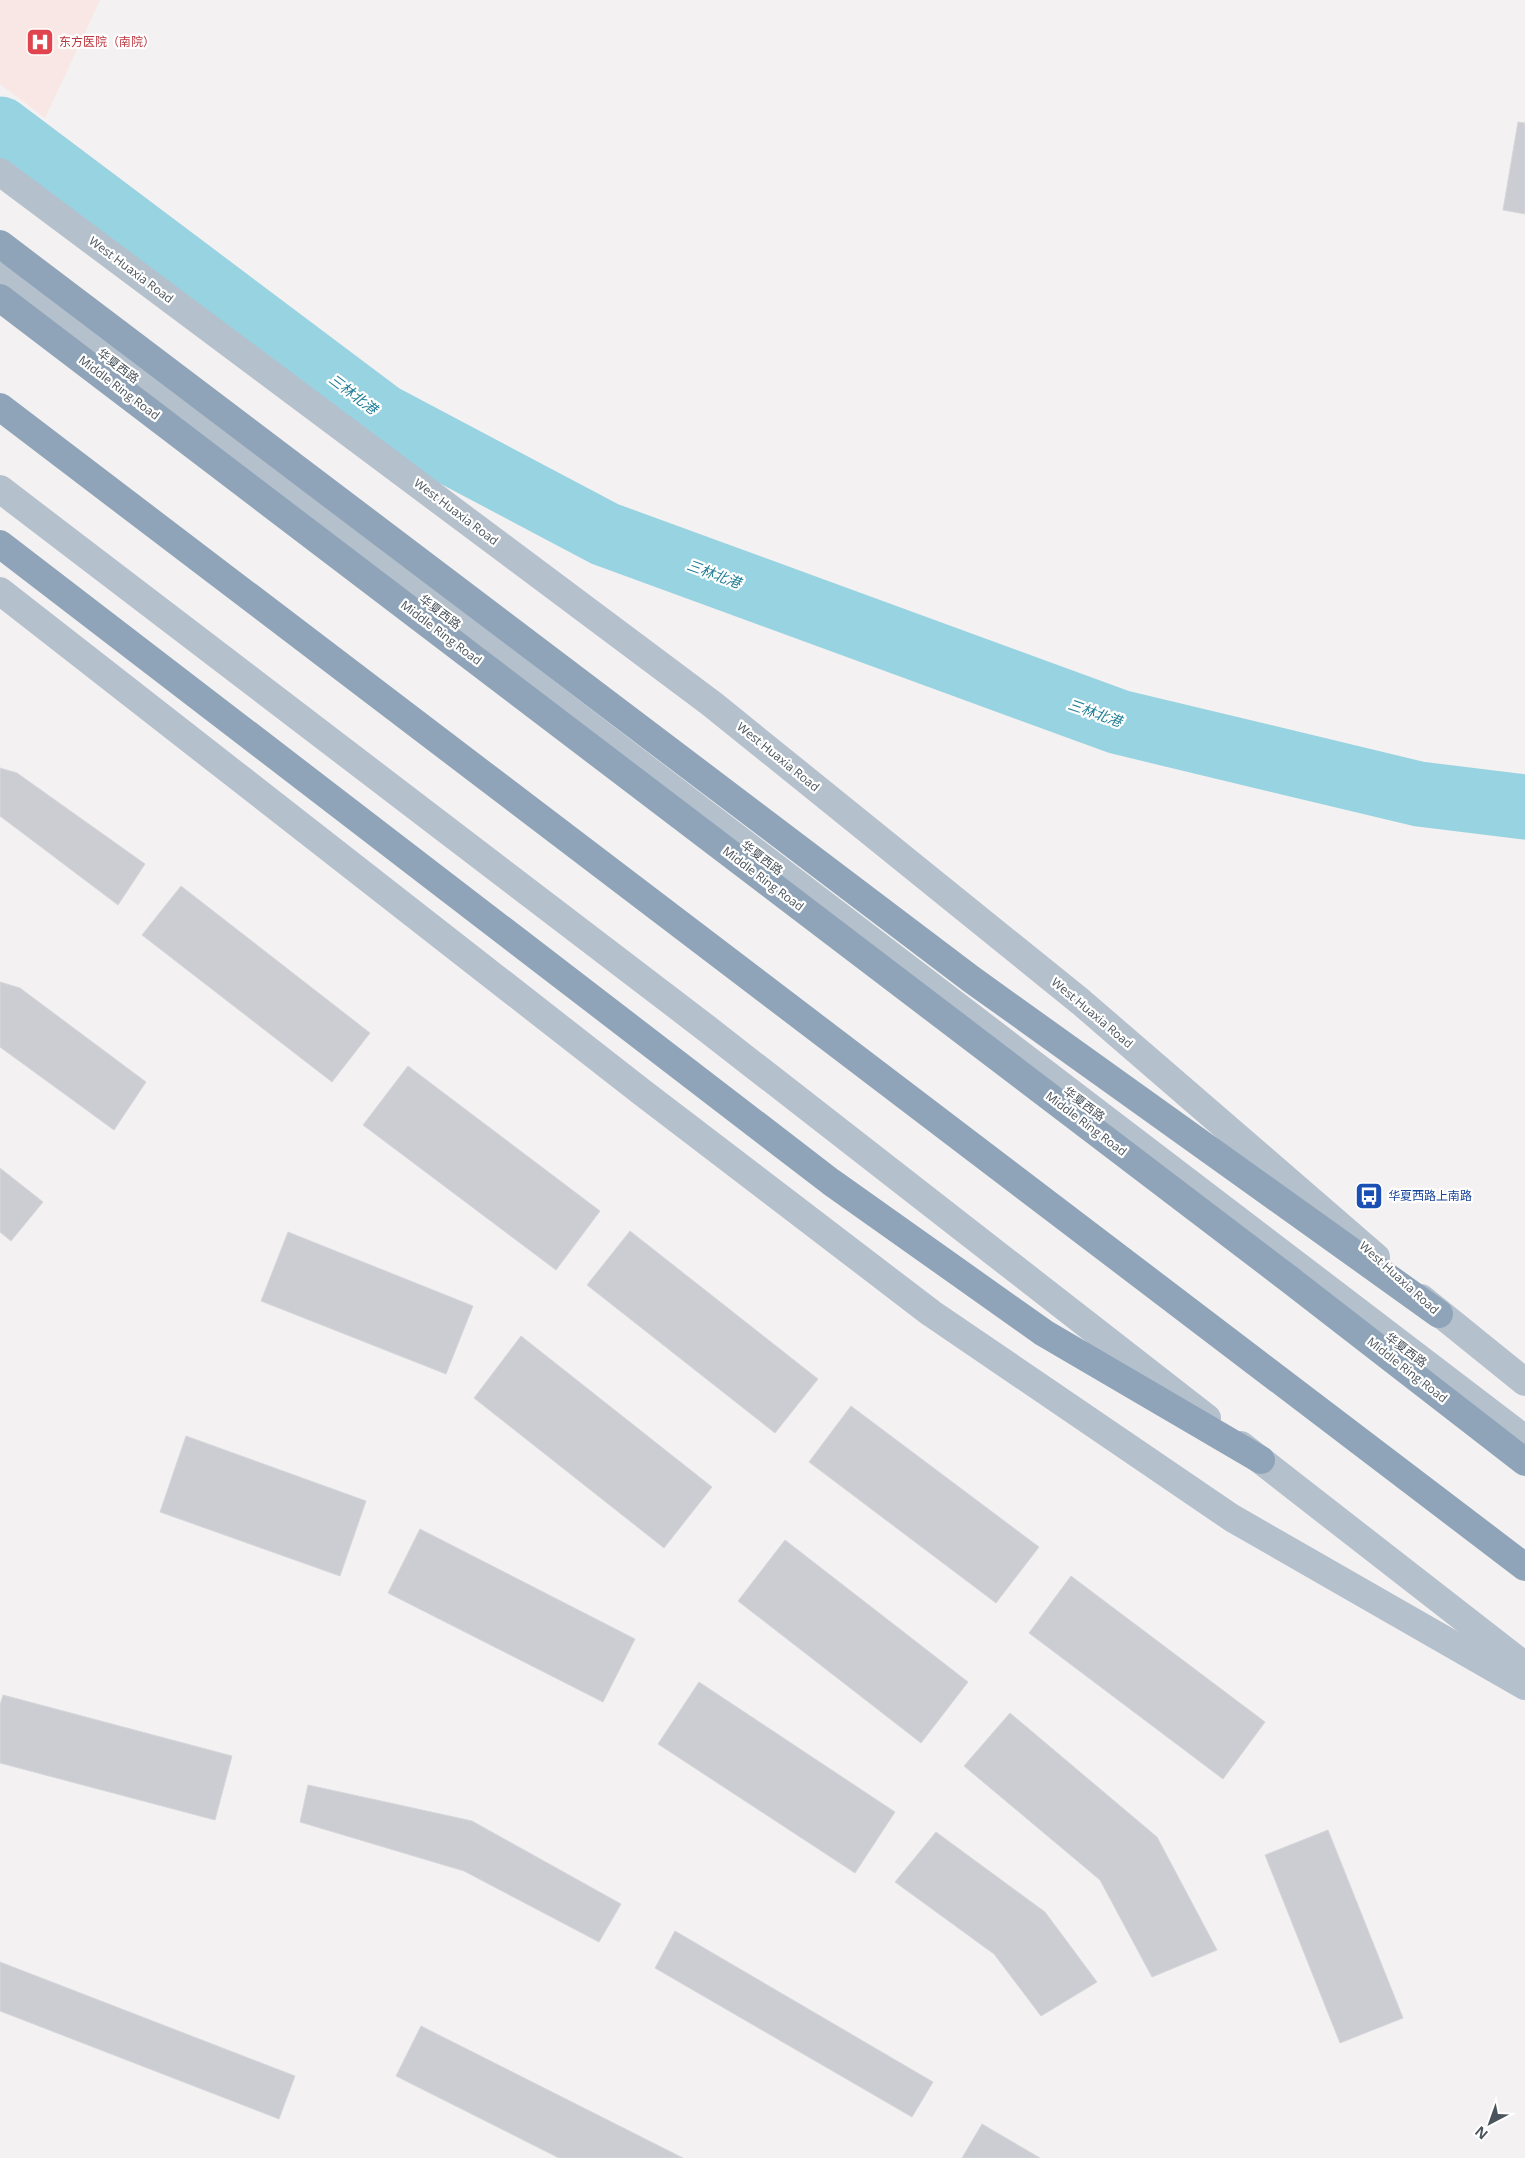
<svg xmlns="http://www.w3.org/2000/svg" width="1525" height="2158" font-family="'Open Sans','Noto Sans SC',sans-serif">
	<style>
		.medical { fill: #f9e7e5 }
		.lines { fill: none; stroke-linecap: round; stroke-linejoin: round }
		.river { stroke: #98d3e2; stroke-width: 65 }
		.building { fill: #cbcdd3; stroke: #d6d7db }
		.major { stroke: #b4c0cc; stroke-width: 28 }
		.highway { stroke: #8fa4b9; stroke-width: 28 }
		.labels { text-anchor: middle; stroke-width: 4.5; stroke-linejoin: round; paint-order: stroke }
		.health-label { font-size: 12px; fill: #be3a42; stroke: #fff; text-anchor: start }
		.street-label { font-size: 12px; fill: #4b545c; stroke: #fff }
		.transit-label { font-size: 12px; fill: #164399; stroke: #fff; text-anchor: start }
		.water-label { font-size: 14px; font-style: italic; fill: #1e7d94; stroke: #fff }
	</style>
	<rect width="100%" height="100%" fill="#f3f1f1"/>
	<path class="medical" d="M 0,0 L 100,0 L 45,118 L 0,84 Z"/>
	<g class="lines">
		<path class="river" d="M 0,129 L 382,416 L 605,534 L 1119,722 L 1419,794 L 1525,807"/>
	</g>
	<g class="building">
		<path d="M 1518,122 L 1525,123 L 1525,214 L 1503,210 Z"/>
		<path d="M 0,768 L 17,773 L 145,864 L 118,905 L 0,816 Z"/>
		<path d="M 181,886 L 370,1033 L 332,1082 L 142,935 Z"/>
		<path d="M 0,982 L 20,988 L 146,1082 L 114,1130 L 0,1047 Z"/>
		<path d="M 408,1066 L 600,1211 L 556,1270 L 363,1125 Z"/>
		<path d="M 0,1168 L 43,1202 L 11,1241 L 0,1232 Z"/>
		<path d="M 630,1231 L 818,1379 L 775,1433 L 587,1285 Z"/>
		<path d="M 288,1232 L 473,1306 L 446,1374 L 261,1301 Z"/>
		<path d="M 521,1336 L 712,1487 L 664,1548 L 474,1398 Z"/>
		<path d="M 851,1406 L 1039,1547 L 996,1603 L 809,1462 Z"/>
		<path d="M 186,1436 L 366,1501 L 340,1576 L 160,1512 Z"/>
		<path d="M 420,1529 L 635,1639 L 603,1702 L 388,1593 Z"/>
		<path d="M 785,1540 L 968,1682 L 921,1743 L 738,1601 Z"/>
		<path d="M 1071,1576 L 1265,1722 L 1223,1779 L 1029,1633 Z"/>
		<path d="M 699,1682 L 895,1812 L 855,1873 L 658,1744 Z"/>
		<path d="M 3,1695 L 232,1756 L 215,1820 L 0,1763 L 0,1705 Z"/>
		<path d="M 1010,1713 L 1157,1837 L 1217,1950 L 1152,1977 L 1100,1880 L 964,1766 Z"/>
		<path d="M 308,1785 L 472,1821 L 621,1904 L 599,1942 L 464,1871 L 300,1822 Z"/>
		<path d="M 1328,1830 L 1403,2018 L 1340,2043 L 1265,1855 Z"/>
		<path d="M 936,1832 L 1045,1912 L 1097,1982 L 1041,2016 L 994,1954 L 895,1882 Z"/>
		<path d="M 675,1931 L 933,2082 L 912,2117 L 655,1968 Z"/>
		<path d="M 0,1962 L 295,2076 L 279,2119 L 0,2011 Z"/>
		<path d="M 421,2026 L 683,2158 L 559,2158 L 396,2076 Z"/>
		<path d="M 982,2124 L 1040,2158 L 962,2158 Z"/>
	</g>
	<g class="lines">
		<g class="major">
			<path d="M 0,172 L 712,704 L 1081,1002 L 1376,1257"/>
			<path d="M 0,276 L 1525,1439"/>
			<path d="M 0,489 L 706,1028 L 1207,1418"/>
			<path d="M 0,591 L 643,1093 L 931,1313 L 1232,1518 L 1525,1686"/>
			<path d="M 1421,1298 L 1525,1382"/>
			<path d="M 1241,1445 L 1525,1666"/>
		</g>
		<g class="highway">
			<path d="M 0,244 L 971,979 L 1439,1314"/>
			<path d="M 0,298 L 1289,1279 L 1525,1462"/>
			<path d="M 0,407 L 1525,1567"/>
			<path d="M 0,544 L 831,1182 L 1044,1333 L 1261,1460"/>
		</g>
	</g>
	<defs>
		<g id="hospital-square" transform="scale(1.4375)"><rect x="-9" y="-9" width="18" height="18" rx="4" fill="#e0444e" stroke="#fff"/><path d="M-5-5h3v3.5h4V-5h3V5h-3V1.5h-4V5h-3Z" fill="#fff"/></g>
		<g id="bus-square" transform="scale(1.4375)"><rect x="-9" y="-9" width="18" height="18" rx="4" fill="#1a4fb4" stroke="#fff"/><path d="M-5-6H5V4H4V6H2V4H-2V6H-4V4H-5ZM-3.5-4V0h7V-4ZM-3.5 1.2v1.5H-2V1.2ZM2 1.2v1.5H3.5V1.2Z" fill="#fff"/></g>
	</defs>
	<g fill-rule="evenodd">
		<use href="#hospital-square" x="40" y="42"/>
		<use href="#bus-square" x="1369" y="1196"/>
	</g>
	<g class="labels">
		<g class="health-label">
			<text x="59" y="46">东方医院（南院）</text>
		</g>
		<g class="street-label">
			<text transform="translate(131 270) rotate(37)" y="4">West Huaxia Road</text>
			<text transform="translate(118 366) rotate(37)" y="4">华夏西路</text>
			<text transform="translate(119 388) rotate(37)" y="4">Middle Ring Road</text>
			<text transform="translate(456 512) rotate(37)" y="4">West Huaxia Road</text>
			<text transform="translate(440 612) rotate(37)" y="4">华夏西路</text>
			<text transform="translate(441 633) rotate(37)" y="4">Middle Ring Road</text>
			<text transform="translate(778 757) rotate(39)" y="4">West Huaxia Road</text>
			<text transform="translate(762 858) rotate(37)" y="4">华夏西路</text>
			<text transform="translate(763 879) rotate(37)" y="4">Middle Ring Road</text>
			<text transform="translate(1092 1013) rotate(40)" y="4">West Huaxia Road</text>
			<text transform="translate(1084 1104) rotate(37)" y="4">华夏西路</text>
			<text transform="translate(1086 1124) rotate(37)" y="4">Middle Ring Road</text>
			<text transform="translate(1399 1278) rotate(42)" y="4">West Huaxia Road</text>
			<text transform="translate(1406 1350) rotate(37)" y="4">华夏西路</text>
			<text transform="translate(1407 1370) rotate(38)" y="4">Middle Ring Road</text>
		</g>
		<g class="transit-label">
			<text x="1388" y="1200">华夏西路上南路</text>
		</g>
		<g class="water-label">
			<text transform="translate(353 394) rotate(37)" y="5">三林北港</text>
			<text transform="translate(714 574) rotate(20)" y="5">三林北港</text>
			<text transform="translate(1095 713) rotate(19)" y="5">三林北港</text>
		</g>
	</g>
	<g transform="translate(1490 2123) rotate(221)" stroke="#ffffff" stroke-width="4" paint-order="stroke">
	<path d="M0-4L9 19L0 12L-9 19Z" fill="#4b545c"/>
	<text y="-8" font-size="14" font-weight="bold" text-anchor="middle" fill="#4b545c">N</text>
	</g>
</svg>
